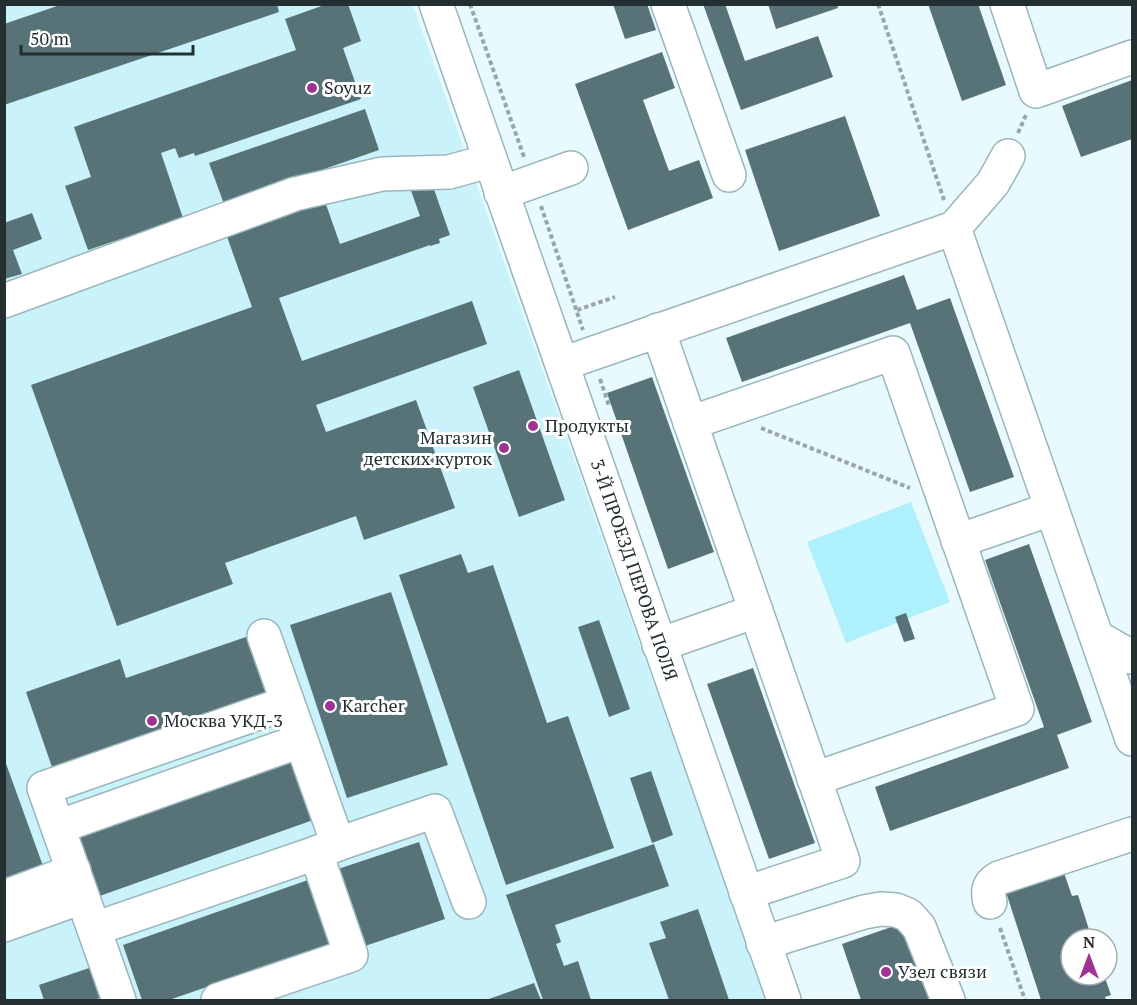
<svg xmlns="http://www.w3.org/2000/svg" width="1137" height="1005" font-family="'PT Serif',serif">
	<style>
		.built { fill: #caf2fa }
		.green { fill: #aff0fd }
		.building { fill: #587378 }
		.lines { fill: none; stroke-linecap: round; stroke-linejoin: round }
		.minor-casing { stroke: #99b6bc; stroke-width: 36 }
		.path { stroke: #98a7aa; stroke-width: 4; stroke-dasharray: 4.5 3; stroke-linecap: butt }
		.minor { stroke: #fff; stroke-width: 33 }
		.poi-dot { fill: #a03392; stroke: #fff; stroke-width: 2 }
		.labels { text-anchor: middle; stroke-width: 6; stroke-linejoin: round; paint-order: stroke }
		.poi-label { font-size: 18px; fill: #232f31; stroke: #fff; text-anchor: start }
		.street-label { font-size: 18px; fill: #232f31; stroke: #fff }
	</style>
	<rect width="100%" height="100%" fill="#e8fafe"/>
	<path class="built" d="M 5,5 L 413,5 L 766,1000 L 5,1000 Z"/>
	<path class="green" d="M 911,502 L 950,602 L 846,643 L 807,542 Z"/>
	<g class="building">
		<path d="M 63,4 L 277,4 L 279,12 L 4,105 L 4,24 Z"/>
		<path d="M 327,4 L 348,4 L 361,41 L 343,48 L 361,99 L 195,156 L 194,153 L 179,158 L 175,148 L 161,153 L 183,218 L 88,250 L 65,186 L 91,177 L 74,127 L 296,50 L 285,19 Z"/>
		<path d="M 613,4 L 647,4 L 656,30 L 625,39 Z"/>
		<path d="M 703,4 L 725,4 L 745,61 L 818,36 L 833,77 L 741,110 Z"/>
		<path d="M 768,4 L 837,4 L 838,8 L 776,29 Z"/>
		<path d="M 928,4 L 978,4 L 1006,85 L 962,101 Z"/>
		<path d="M 662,52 L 675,88 L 643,100 L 669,171 L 699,160 L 713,198 L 628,230 L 575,84 Z"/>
		<path d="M 1132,80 L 1132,139 L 1081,157 L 1062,106 Z"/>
		<path d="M 365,109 L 379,150 L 224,204 L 209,163 Z"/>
		<path d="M 845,116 L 880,216 L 779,251 L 745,150 Z"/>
		<path d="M 430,178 L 450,235 L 439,239 L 440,243 L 430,246 L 430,245 L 279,298 L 302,361 L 472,301 L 487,344 L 316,405 L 326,432 L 416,400 L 455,508 L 364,540 L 356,516 L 225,563 L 233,584 L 117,626 L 31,385 L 252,307 L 225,231 L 323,196 L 340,244 L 420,216 L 409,185 Z"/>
		<path d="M 32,213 L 42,239 L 13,250 L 22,274 L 4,279 L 4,223 Z"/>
		<path d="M 904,275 L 917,310 L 950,298 L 1014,477 L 970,492 L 910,323 L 742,382 L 726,338 Z"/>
		<path d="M 519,370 L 565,500 L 519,517 L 473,387 Z"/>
		<path d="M 652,377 L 714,552 L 668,569 L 607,393 Z"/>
		<path d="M 1029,544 L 1092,722 L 1057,735 L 1069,768 L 890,831 L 875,787 L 1044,727 L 985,560 Z"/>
		<path d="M 461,554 L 468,573 L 493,565 L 547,723 L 568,716 L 614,848 L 506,885 L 399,575 Z"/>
		<path d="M 391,592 L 448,765 L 347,798 L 290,625 Z"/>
		<path d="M 906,613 L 915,639 L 904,642 L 895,617 Z"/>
		<path d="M 599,620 L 630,709 L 609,717 L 578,627 Z"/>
		<path d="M 246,637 L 267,697 L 53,770 L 26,692 L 120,659 L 126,678 Z"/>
		<path d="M 753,668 L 815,843 L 769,859 L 707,684 Z"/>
		<path d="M 4,758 L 43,866 L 4,879 Z"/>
		<path d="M 295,760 L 316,819 L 97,897 L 76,838 Z"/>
		<path d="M 651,771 L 673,835 L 652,843 L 630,778 Z"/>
		<path d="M 419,842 L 445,919 L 365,946 L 338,869 Z"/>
		<path d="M 654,844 L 669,886 L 555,925 L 561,942 L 556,944 L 564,966 L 578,961 L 591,1000 L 543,1000 L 506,895 Z"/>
		<path d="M 1062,867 L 1072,896 L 1078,895 L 1092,939 L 1071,939 L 1071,975 L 1104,975 L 1111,995 L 1105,997 L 1106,1000 L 1041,1000 L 1004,886 Z"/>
		<path d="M 308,880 L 331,944 L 169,1000 L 142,1000 L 123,945 Z"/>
		<path d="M 698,909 L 726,991 L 729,1000 L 669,1000 L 649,943 L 666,938 L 660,922 Z"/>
		<path d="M 903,923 L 929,1000 L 861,1000 L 842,944 Z"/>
		<path d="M 98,965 L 108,996 L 93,1000 L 44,1000 L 39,985 Z"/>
		<path d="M 534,983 L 541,1000 L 486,1000 Z"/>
	</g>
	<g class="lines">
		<g class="minor-casing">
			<g id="minor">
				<path d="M 436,4 L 784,1000"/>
				<path d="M 668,4 L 729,175"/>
				<path d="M 1007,4 L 1036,91 L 1132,57"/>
				<path d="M 501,193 L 571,168"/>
				<path d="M 954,228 L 1132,739"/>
				<path d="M 4,301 L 295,194 L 382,174 L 449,172 L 489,161"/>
				<path d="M 658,330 L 843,861 L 746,893"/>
				<path d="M 562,364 L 954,228 L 993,183 L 1008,156"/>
				<path d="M 690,423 L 893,353 L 1017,709 L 814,779"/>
				<path d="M 958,541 L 1051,509"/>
				<path d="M 264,636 L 338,844 L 435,811 L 469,902"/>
				<path d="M 1098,638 L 1132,657"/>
				<path d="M 659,645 L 756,611"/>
				<path d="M 58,827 L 300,741"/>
				<path d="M 4,897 L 74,871"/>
				<path d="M 990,902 C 987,891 988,884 999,878 L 1132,834"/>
				<path d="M 4,925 L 82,897"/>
				<path d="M 94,929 L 316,853"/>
				<path d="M 763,943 L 864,912 L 881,909 L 896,910 L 908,915 L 919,927 L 948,1000"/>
				<path d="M 119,1000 L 44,788 L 287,703"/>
				<path d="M 218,1000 L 351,955 L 316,853 L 338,844"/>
			</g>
		</g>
		<g class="path">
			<path d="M 470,4 L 524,157"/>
			<path d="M 878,4 L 944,200"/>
			<path d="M 1018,133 L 1026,115"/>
			<path d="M 541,206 L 583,330"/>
			<path d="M 577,310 L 615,297"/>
			<path d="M 600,379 L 609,406"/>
			<path d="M 761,428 L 910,488"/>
			<path d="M 1000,928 L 1025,1000"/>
		</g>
		<use href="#minor" class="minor"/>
	</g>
	<g class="poi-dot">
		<circle cx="312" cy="88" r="6"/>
		<circle cx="533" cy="426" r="6"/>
		<circle cx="504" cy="448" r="6"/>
		<circle cx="330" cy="706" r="6"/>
		<circle cx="152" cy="721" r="6"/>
		<circle cx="886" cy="972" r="6"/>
	</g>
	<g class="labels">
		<g class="poi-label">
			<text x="324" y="94">Soyuz</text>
			<text x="545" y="432">Продукты</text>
			<text x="492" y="444" text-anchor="end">Магазин<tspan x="492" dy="21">детских курток</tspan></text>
			<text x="342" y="712">Karcher</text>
			<text x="164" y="727">Москва УКД-3</text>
			<text x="898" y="978">Узел связи</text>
		</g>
		<g class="street-label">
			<text transform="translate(634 570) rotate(71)" y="6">3-Й ПРОЕЗД ПЕРОВА ПОЛЯ</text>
		</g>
	</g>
	<rect width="1137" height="1005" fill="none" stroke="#232f31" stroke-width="12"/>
	<g transform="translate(1089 957)"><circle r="28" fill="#ffffff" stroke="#a7acad" stroke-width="1.5"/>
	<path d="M0-4.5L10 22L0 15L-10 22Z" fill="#a03392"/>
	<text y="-9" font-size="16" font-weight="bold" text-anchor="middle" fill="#232f31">N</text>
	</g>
	<path d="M21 45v9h172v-9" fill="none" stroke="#232f31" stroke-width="3"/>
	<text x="30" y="45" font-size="18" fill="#232f31" stroke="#ffffff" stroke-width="4.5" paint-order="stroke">50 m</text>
</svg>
